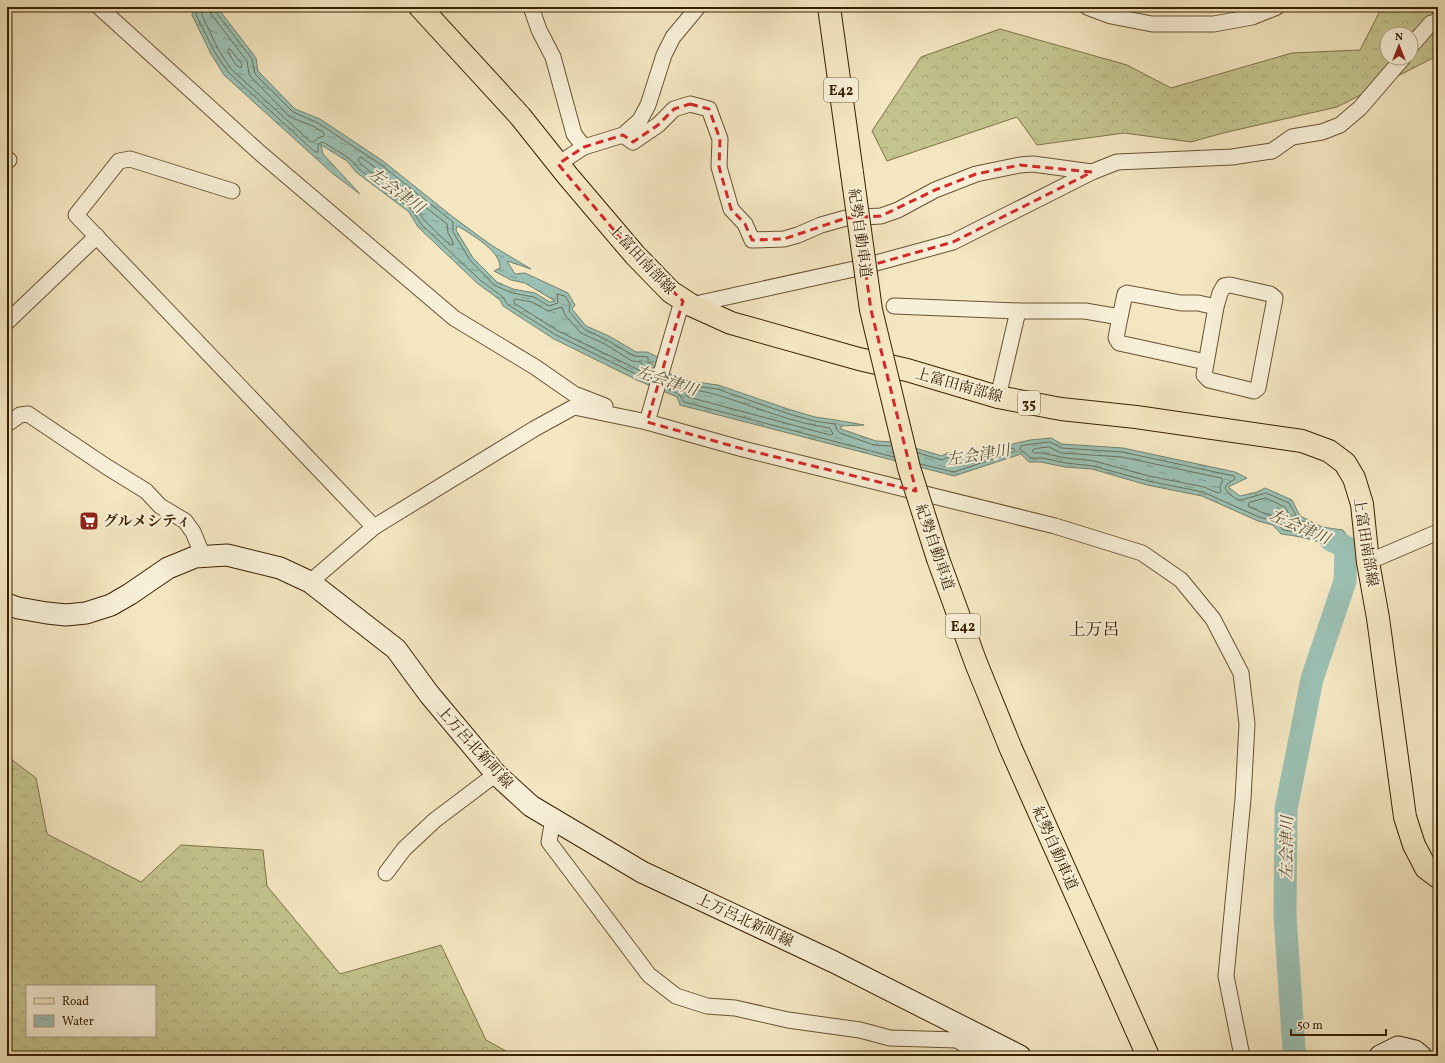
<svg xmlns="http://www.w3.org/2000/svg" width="1445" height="1063" font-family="Vollkorn,'Noto Serif JP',serif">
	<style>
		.forest { fill: url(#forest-crowns); stroke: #7e7247; fill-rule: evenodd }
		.water { fill: url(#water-ripples); stroke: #74806c; fill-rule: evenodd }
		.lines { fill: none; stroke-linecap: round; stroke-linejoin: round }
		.shore { stroke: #6a705a; stroke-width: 1 }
		.river { stroke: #9bc0b3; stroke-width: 23 }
		.street-casing { stroke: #685231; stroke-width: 17 }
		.secondary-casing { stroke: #392001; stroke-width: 23 }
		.primary-casing { stroke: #392001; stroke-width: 24 }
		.highway-casing { stroke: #392001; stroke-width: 24 }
		.street { stroke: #f7efd7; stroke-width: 15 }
		.secondary { stroke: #f7efd7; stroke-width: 21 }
		.primary { stroke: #f3e6c1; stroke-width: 22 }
		.highway { stroke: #f3e6c1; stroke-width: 22 }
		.highway-bridge-casing { stroke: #392001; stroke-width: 24; stroke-linecap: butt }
		.highway-bridge { stroke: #f3e6c1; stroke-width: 22 }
		.marked { fill: none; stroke: #d62828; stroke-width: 3; stroke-dasharray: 8 5; stroke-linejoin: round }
		.labels { text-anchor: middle; stroke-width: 4; stroke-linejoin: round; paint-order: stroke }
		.shield { fill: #f7efd7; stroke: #725e41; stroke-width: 1 }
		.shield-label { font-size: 14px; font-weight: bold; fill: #392001 }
		.street-label { font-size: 15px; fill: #392001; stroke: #f7efd7 }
		.poi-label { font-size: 15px; font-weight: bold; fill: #392001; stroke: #f7efd7; text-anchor: start }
		.water-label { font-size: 16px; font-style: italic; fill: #565036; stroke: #f7efd7 }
		.quarter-label { font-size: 17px; fill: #392001; stroke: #f7efd7 }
	</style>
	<defs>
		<pattern id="forest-crowns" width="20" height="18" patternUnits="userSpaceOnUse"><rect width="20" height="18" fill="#c3c38d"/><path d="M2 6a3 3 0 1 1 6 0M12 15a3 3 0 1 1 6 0" fill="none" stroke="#a8a778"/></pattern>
		<pattern id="water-ripples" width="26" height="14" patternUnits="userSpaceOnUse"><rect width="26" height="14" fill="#9bc0b3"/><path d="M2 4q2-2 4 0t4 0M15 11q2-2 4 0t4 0" fill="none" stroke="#7f9c8f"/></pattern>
	</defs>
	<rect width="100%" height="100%" fill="#f3e6c1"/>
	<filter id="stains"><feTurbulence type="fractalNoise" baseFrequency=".005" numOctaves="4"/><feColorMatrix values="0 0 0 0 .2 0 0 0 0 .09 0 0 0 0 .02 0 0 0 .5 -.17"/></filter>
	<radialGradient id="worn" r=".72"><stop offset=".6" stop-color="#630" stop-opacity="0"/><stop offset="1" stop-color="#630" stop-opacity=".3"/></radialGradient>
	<g class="forest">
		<path d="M 1382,7 L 1438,7 L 1435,57 L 1337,107 L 1223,133 L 1191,142 L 1124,133 L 1037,145 L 1017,117 L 887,161 L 872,131 L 921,57 L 1000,29 L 1127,65 L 1171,88 L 1292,53 L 1360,50 ZM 1387,34 L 1411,34 L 1411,58 L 1387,58 Z"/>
		<path d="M 7,756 L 36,778 L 47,834 L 141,882 L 181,845 L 263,850 L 267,886 L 340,974 L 441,945 L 486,1040 L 515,1056 L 7,1056 ZM 27,986 L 155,986 L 155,1036 L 27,1036 Z"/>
	</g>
	<path class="water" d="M 194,7 L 217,7 L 256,58 L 258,71 L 295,109 L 320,119 L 383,161 L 453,217 L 491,245 L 531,269 L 507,261 L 515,274 L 525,273 L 568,293 L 575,305 L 572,309 L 586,326 L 609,336 L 636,352 L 647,352 L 671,363 L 649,362 L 671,374 L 689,381 L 718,385 L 788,409 L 815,417 L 836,420 L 864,425 L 841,426 L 841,429 L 876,441 L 895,442 L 942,456 L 947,453 L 974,453 L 1030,440 L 1051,438 L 1062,444 L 1123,448 L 1235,472 L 1247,478 L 1228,487 L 1240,496 L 1257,492 L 1265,488 L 1292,500 L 1300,516 L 1322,527 L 1343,530 L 1353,544 L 1341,574 L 1341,559 L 1338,550 C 1321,541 1300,536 1281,534 L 1273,525 L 1258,521 L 1202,496 L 1147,485 L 1092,469 L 1065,467 L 1041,462 L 1029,462 L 1021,454 L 954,476 L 680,405 L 677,397 L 637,380 L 554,339 L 503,306 L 500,300 L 477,283 L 418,227 L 409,212 L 356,172 L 347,161 L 321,145 L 323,154 L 360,194 L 332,173 L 224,75 L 211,54 L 192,15 ZM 457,226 C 469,232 492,247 498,259 C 499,261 500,265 500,268 L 494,271 L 511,280 L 525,283 L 555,301 L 550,302 L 535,293 L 513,289 L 497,282 L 473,258 L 456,230 Z"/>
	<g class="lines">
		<g class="shore">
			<path d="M 198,7 L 196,15 L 214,51 L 228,72 L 315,152 L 318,152 L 318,144 L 323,142 L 349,158 L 359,169 L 411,209 L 422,225 L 480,280 L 503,297 L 507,304 L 556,335 L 650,381"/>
			<path d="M 203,7 L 202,15 L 218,49 L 231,69 L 311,142 L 313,142 L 318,138 L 324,136 L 324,133 L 315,127 L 290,117 L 251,77 L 249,74 L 247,61 L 211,14 L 209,7"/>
			<path d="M 214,7 L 215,11 L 252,59 L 255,74 L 293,112 L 318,123 L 380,164 L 453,222 L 453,232 L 470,260 L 494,285 L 512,293 L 534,297 L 549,306 L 558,303 L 557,294 L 565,296 L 570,304 L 569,311 L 584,329 L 607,340 L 634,356 L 648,357 L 648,365 L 653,369"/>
			<path d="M 230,49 L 242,64 L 241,68 L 236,65 L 228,52 L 228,50 Z"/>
			<path d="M 359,158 L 361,157 L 377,169 L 447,224 L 448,233 L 453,242 L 453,245 L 450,245 L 425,221 L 414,206 L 362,165 L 358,160 Z"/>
			<path d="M 516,299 L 532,302 L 548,311 L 562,307 L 565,315 L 581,333 L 605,344 L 632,361 L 641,362 L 645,372 L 643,373 L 641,371 L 558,331 L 514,303 L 514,300 Z"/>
			<path d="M 669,378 L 688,385 L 717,389 L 786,413 L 814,421 L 835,424 L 837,430 L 840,433 L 874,445 L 891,446"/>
			<path d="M 666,388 L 679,394 L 684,402 L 894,457"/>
			<path d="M 685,390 C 705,389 726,398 745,404 C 773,414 801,424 830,428 L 833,434 L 830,435 L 688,397 L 685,393 Z"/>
			<path d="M 1050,442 L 1061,448 L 1122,452 L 1234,476 L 1235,479 L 1227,484 L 1225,488 C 1228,493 1235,500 1241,500 L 1266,493 L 1289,503 L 1298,519 L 1321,530 L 1341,534 L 1348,545 L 1346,551 L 1344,552 C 1342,550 1342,548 1340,547 C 1331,539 1295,531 1283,530 L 1274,521 L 1259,517 L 1203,492 L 1148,481 L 1093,466 L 1066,463 L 1042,458 L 1031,458 L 1020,449 L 1021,446 Z"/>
			<path d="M 1049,447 L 1061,453 L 1122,457 L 1221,478 L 1223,480 L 1220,486 L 1221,492 L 1218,493 L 1204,487 L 1149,476 L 1094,461 L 1066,458 L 1042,453 L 1034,453 L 1032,451 L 1034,449 Z"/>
			<path d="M 918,453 L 942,460 L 948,457 L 975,457 L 1013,448 L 1015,450 L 1014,452 L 954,472 L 920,464"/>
			<path d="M 1266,498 L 1285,507 L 1294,523 L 1294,525 L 1285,525 L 1277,517 L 1261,512 L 1248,506 L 1249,503 Z"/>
		</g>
		<path class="river" d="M 1296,1056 L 1294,1050 L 1285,915 L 1286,809 L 1312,679 L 1345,581 L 1346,547 L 1331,540"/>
		<g class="street-casing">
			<g id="street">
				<path d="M 99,7 L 260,153 L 454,318 L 535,367 L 574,394 L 605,406"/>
				<path d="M 531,7 L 539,30 L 553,57 L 574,134 L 584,147"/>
				<path d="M 1087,7 L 1111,16 L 1152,24 L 1214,24 L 1252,17 L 1277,7"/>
				<path d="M 1411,46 L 1431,23 L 1436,22 L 1438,19"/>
				<path d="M 623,135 L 633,142 L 658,125 L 674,109 L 690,104 L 709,109 L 720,139 L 719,167 L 731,209 L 745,224 L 752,240 L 784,239 L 798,235 L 821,225 L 846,218 L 881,216 L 898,210 L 935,190 L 976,174 L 1020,165 L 1033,164 L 1092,172"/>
				<path d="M 7,161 L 9,160"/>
				<path d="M 558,164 L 584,147 L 623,135 L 640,120 L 648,105 L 664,55 L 673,37 L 698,7"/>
				<path d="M 232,191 L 130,159 L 119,161 L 76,215 L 374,527"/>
				<path d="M 691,305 L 854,269 L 953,242 L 1092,172 L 1117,162 L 1232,157 L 1272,151 L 1292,137 L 1322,132 L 1340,125 L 1360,108 L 1403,58"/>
				<path d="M 894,306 L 1018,311 L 1085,311 L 1120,317 L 1125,294 L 1127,293 L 1181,303 L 1198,303 L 1216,307 L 1220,293 L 1224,286 L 1230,285 L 1270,294 L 1275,298 L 1258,388 L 1254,391 L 1209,380 L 1204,375 L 1216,307"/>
				<path d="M 1120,317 L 1116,338 L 1119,343 L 1206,362"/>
				<path d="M 7,322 L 97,236"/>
				<path d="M 998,397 L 1018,311"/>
				<path d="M 647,422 L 680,308 L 683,301"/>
				<path d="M 7,424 L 20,415 L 28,414 L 107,467 L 146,491 L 160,506 L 185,521 L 193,532 L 203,556"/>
				<path d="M 1368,562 L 1438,532"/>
				<path d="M 310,582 L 374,527 L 534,429 L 574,407 L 647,422 L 743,449 L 1055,526 L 1142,553 L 1181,580 L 1213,619 L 1241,673 L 1247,724 L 1243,799 L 1226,976 L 1242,1056"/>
				<path d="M 553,819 L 549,842 L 649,975 L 676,996 L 707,1006 L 735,1008 L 788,1020 L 860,1030 L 890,1038 L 957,1040 L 974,1051 L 993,1042"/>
				<path d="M 386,873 L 404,849 L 435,820 L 496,774"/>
			</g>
		</g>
		<g class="secondary-casing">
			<g id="secondary">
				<path d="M 7,604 L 18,608 L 47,613 L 66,615 L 86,613 L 111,605 L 130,594 L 168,568 L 195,557 L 227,555 L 280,568 L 310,582 L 396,649 L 429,694 L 496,774 L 531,806 L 642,872 L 834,962 L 1020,1056"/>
				<path d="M 1380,1056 L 1398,1047 L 1415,1051 L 1421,1056"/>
			</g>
		</g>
		<g class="primary-casing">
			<path id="primary" d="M 420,7 L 520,116 L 567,175 L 635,255 L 671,292 L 691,305 L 731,323 L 859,359 L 907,370 L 998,397 L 1061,409 L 1136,417 L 1302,441 L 1329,451 L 1345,463 L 1354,478 L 1362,504 L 1368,562 L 1378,618 L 1405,817 L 1414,845 L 1426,868 L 1438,877"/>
		</g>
		<g class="highway-casing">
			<path id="highway" d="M 829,7 L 852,173"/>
		</g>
		<use href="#street" class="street"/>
		<use href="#secondary" class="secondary"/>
		<use href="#primary" class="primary"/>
		<use href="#highway" class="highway"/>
		<g class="highway-bridge-casing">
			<path id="highway-bridge" d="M 852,173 L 871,310 L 909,468 L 938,559 L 976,663 L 1011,749 L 1148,1056"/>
		</g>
		<use href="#highway-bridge" class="highway-bridge"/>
	</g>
	<path class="marked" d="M 690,104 L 709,109 L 720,139 L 719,167 L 731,209 L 745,224 L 752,240 L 784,239 L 846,218 L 881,216 L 935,190 L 976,174 L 1020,165 L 1092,172 L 953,242 L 865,267 L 871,310 L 916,491 L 743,449 L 647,422 L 683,301 L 635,255 L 558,164 L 584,147 L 623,135 L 633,142 L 658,125 L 674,109 Z"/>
	<defs>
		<g id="supermarket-square" transform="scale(1)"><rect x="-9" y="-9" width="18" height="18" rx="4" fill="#8f2418" stroke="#f7efd7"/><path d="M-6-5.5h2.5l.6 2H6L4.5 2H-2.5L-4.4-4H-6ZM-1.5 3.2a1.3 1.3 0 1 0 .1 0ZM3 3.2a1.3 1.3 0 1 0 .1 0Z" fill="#fff"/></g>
	</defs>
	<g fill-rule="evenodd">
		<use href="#supermarket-square" x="89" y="521"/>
	</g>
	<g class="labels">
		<g class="shield">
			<rect x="824" y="78" width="34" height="24" rx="3"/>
			<rect x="1018" y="391" width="22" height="24" rx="3"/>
			<rect x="946" y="614" width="34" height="24" rx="3"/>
		</g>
		<g class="shield-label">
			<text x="841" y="95">E42</text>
			<text x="1029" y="408">35</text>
			<text x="963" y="631">E42</text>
		</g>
		<g class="street-label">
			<text transform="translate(860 233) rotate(82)" y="5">紀勢自動車道</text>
			<text transform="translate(642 259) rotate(47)" y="5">上富田南部線</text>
			<text transform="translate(959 385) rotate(16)" y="5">上富田南部線</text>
			<text transform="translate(1366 542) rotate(81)" y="5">上富田南部線</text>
			<text transform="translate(935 547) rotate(71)" y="5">紀勢自動車道</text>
			<text transform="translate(475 747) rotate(48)" y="5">上万呂北新町線</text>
			<text transform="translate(1055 848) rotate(66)" y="5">紀勢自動車道</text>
			<text transform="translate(745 920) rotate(25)" y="5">上万呂北新町線</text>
		</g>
		<g class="poi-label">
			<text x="103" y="526">グルメシティ</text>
		</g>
		<g class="water-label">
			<text transform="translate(397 190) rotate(36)" y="6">左会津川</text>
			<text transform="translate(667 380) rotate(18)" y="6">左会津川</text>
			<text transform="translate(978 454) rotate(-9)" y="6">左会津川</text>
			<text transform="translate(1300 526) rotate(24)" y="6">左会津川</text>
			<text transform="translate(1286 848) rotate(-89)" y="6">左会津川</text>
		</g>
		<g class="quarter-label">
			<text x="1094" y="635">上万呂</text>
		</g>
	</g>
	<rect width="1445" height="1063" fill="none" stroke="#f3e6c1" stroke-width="24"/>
	<rect x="8" y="8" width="1429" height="1047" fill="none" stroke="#392001" stroke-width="2"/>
	<rect x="12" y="12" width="1421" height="1039" fill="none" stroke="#392001"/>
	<rect x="26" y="985" width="130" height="52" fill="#f7efd7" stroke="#ab9c81"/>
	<rect x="34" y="998" width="20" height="6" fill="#f3e6c1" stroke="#ab9c81"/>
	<text x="62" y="1005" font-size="12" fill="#392001">Road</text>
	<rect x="34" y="1015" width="20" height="12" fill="url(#water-ripples)" stroke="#ab9c81"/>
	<text x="62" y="1025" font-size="12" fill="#392001">Water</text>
	<g transform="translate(1399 46)"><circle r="19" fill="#f7efd7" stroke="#ab9c81"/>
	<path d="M0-3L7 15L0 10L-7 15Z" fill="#8f2418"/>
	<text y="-6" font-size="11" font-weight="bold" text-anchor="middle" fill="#392001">N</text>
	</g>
	<path d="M1291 1029v6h95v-6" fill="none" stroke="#392001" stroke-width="2"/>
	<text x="1297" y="1029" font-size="12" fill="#392001" stroke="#f7efd7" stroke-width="3" paint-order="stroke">50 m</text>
	<rect width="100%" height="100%" filter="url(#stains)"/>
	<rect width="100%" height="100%" fill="url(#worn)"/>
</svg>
